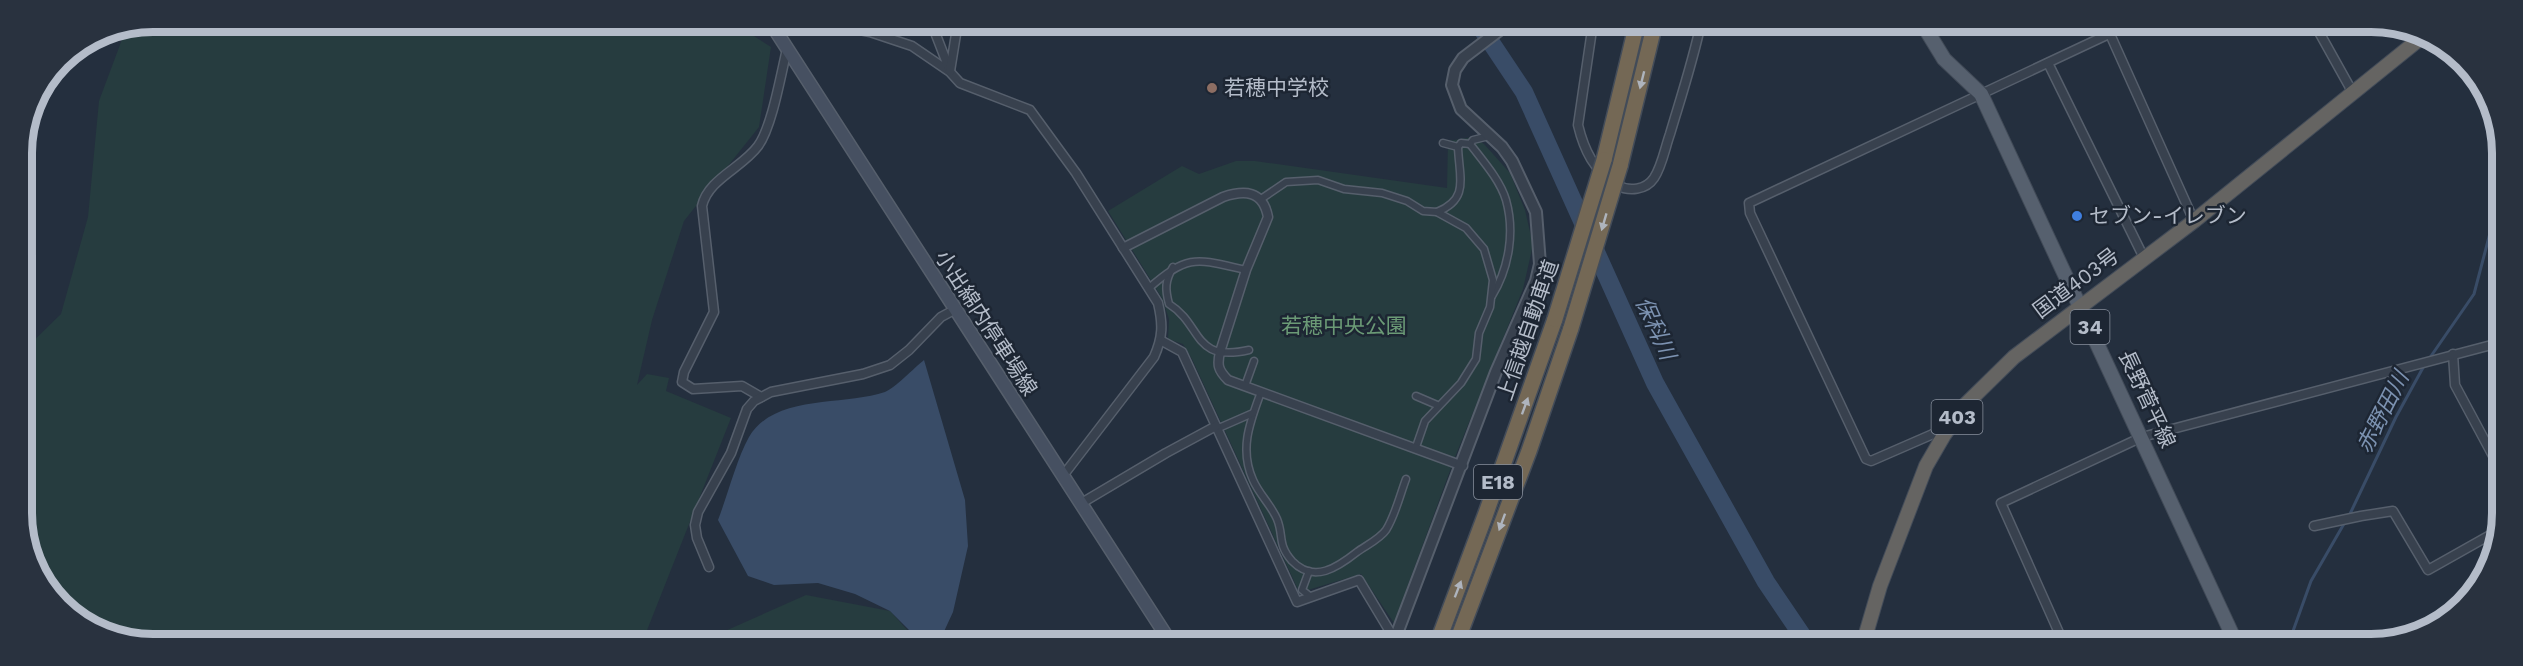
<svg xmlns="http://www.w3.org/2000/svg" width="2523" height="666" font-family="'Work Sans','Noto Sans JP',sans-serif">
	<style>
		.green { fill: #263c3f }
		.water { fill: #394c67 }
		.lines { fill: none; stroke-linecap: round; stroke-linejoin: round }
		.stream { stroke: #394c67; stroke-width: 3 }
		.river { stroke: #394c67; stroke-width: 18 }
		.pedestrian-casing { stroke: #565f6c; stroke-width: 9 }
		.minor-casing { stroke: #565f6c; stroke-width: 11 }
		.tertiary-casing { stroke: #565f6c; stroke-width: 14 }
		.secondary-casing { stroke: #565f6c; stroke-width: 15 }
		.primary-casing { stroke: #414a57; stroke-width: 16 }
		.trunk-casing { stroke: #434c59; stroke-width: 16 }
		.motorway-casing { stroke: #434c59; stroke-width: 18 }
		.pedestrian { stroke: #38414e; stroke-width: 6 }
		.minor { stroke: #38414e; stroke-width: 8 }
		.tertiary { stroke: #38414e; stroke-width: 10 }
		.secondary { stroke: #465061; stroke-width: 12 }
		.primary { stroke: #56606e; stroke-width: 14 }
		.trunk { stroke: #656462; stroke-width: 14 }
		.motorway { stroke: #746855; stroke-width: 15 }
		.motorway-bridge-casing { stroke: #434c59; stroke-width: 18; stroke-linecap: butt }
		.motorway-bridge { stroke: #746855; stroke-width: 15 }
		.oneway { fill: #aeb4bd }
		.education-dot { fill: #8d6e63; stroke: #1d2633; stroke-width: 2 }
		.shop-dot { fill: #3f7fe0; stroke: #1d2633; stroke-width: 2 }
		.labels { text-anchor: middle; stroke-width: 5; stroke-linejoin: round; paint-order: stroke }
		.shield { fill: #1d2633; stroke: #878f9c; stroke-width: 1.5 }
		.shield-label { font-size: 20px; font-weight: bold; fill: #b4bcc9 }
		.poi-label { font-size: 21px; fill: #b4bcc9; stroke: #1d2633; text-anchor: start }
		.street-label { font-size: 21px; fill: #b4bcc9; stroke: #1d2633 }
		.park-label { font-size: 21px; fill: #6b9a76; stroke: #1d2633 }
		.water-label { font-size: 22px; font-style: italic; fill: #7c92b1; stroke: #1d2633 }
		.rim { fill: none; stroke: #b4bcc9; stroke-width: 8 }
	</style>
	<rect width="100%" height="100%" fill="#242f3e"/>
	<g class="green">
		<path d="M 152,21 L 732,22 L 771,47 L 759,127 L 684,221 L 652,320 L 637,385 L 647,374 L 669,378 L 666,391 L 731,418 L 642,643 L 126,642 L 59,606 L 24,540 L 22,352 L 61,314 L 88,217 L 99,101 L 127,26 Z"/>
		<path d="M 1473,137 L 1484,144 L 1510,173 L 1525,210 L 1533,245 L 1523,289 L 1455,457 L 1394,623 L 1361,574 L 1311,589 L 1300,594 L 1192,359 L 1183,344 L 1168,339 L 1169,319 L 1162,298 L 1108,211 L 1182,166 L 1199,174 L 1236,161 L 1255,161 L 1447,188 L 1448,141 Z"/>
		<path d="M 806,595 L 890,611 L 919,643 L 698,643 Z"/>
	</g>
	<path class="water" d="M 924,360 L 965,500 L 968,546 L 953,612 L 941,638 L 934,643 L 922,643 L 890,611 L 855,594 L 818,583 L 774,585 L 748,576 L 718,520 C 727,497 737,458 749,437 C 774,394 844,406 885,392 C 895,388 914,368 924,360 Z"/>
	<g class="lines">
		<g class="stream">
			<path d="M 2429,359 L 2474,294 L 2500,195"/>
			<path d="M 2349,516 L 2396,417 L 2425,364"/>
			<path d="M 2288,645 L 2311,581 L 2345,522"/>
		</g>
		<path class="river" d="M 1478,23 L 1524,92 L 1655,383 L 1766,582 L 1808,644"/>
		<g class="pedestrian-casing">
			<g id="pedestrian">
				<path d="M 1489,136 L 1473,140 L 1470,144 C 1483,161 1500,180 1506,200 C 1515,232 1509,268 1492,296"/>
				<path d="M 1443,143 L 1458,147"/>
				<path d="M 1261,199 L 1286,182 L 1318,180 L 1344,189 L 1382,193 L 1407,201 L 1423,211 L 1437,212 L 1466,228 L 1484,249 L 1493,280 L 1490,307 L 1479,333 L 1476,359 L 1461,383 L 1425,421 L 1416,447"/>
				<path d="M 1437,212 C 1470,199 1459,177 1458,147 L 1461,143 L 1470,144"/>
				<path d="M 1173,267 C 1165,281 1165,289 1169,304 C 1203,325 1192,363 1249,350"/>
				<path d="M 1149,288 C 1189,253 1197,259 1246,270"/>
				<path d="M 1245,386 L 1254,361"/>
				<path d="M 1261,392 C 1250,422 1239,449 1253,480 C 1259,494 1271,505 1277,519 C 1284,536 1277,544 1292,561 C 1314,584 1338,567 1357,552 C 1365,546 1380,539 1386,530 C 1395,516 1400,495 1406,479"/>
				<path d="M 1416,396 L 1437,405"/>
				<path d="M 1221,427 L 1253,413"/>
				<path d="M 1309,571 L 1302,590 L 1311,597"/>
			</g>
		</g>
		<g class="minor-casing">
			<g id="minor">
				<path d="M 820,22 L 870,32 L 912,46 L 950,72 L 960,83 L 1030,110 L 1076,173 L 1158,303 C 1163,324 1163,337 1154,357 L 1062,477"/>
				<path d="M 931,22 L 950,71"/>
				<path d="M 1593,23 L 1578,125 C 1584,150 1594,171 1617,185 C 1629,192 1646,190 1654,178 C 1662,166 1665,148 1670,134 C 1681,97 1693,61 1701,23"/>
				<path d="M 2105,23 L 2194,221"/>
				<path d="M 2314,23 L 2353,93"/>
				<path d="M 2048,63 L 2144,258"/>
				<path d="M 950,71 L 958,22"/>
				<path d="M 1123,248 L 1223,197 C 1244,190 1263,190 1268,217 L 1246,270 L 1220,352 C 1217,365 1218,370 1228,380 L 1463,466"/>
				<path d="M 1162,341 L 1182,352 L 1297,602 L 1359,580 L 1395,640"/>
				<path d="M 2453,354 L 2455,385 L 2499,467"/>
				<path d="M 761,397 L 742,386 L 693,389 L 682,382 L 684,372 L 714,312 L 702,206 C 708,179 742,168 758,146 C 772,127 781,74 787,49"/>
				<path d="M 1944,435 L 1933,434 L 1871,461 L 1866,459 L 1750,213 L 1749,203 L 2109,34"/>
				<path d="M 1080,504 L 1166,453 L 1216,426"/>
				<path d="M 2314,526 L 2361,516 L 2393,511 L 2428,570 L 2499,530"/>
				<path d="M 709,567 L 697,538 L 695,525 L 698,512 L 731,453 L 747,409 L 754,401 L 771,392 L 863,374 L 890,365 L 909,350 L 941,317 L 954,310"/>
				<path d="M 2064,644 L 2001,503 L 2142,437 L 2499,343"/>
			</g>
		</g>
		<g class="tertiary-casing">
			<path id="tertiary" d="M 1393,644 L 1496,372 L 1536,281 L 1540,264 L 1536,212 L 1512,161 L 1502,147 L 1461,109 L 1452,85 L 1455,70 L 1463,58 L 1509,23"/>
		</g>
		<g class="secondary-casing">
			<path id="secondary" d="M 770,22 L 1171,643"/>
		</g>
		<g class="primary-casing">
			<path id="primary" d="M 1922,23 L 1944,59 L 1981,94 L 2237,645"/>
		</g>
		<g class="trunk-casing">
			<path id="trunk" d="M 1863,644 L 1880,586 L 1926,466 L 1944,435 L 1966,404 L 2014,357 L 2194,221 L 2422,37"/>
		</g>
		<g class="motorway-casing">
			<g id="motorway">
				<path d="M 1604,160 L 1637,23"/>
				<path d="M 1620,166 L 1655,23"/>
				<path d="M 1437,644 L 1485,516 L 1555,319"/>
				<path d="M 1456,644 L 1529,451 L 1571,328"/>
			</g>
		</g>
		<use href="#pedestrian" class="pedestrian"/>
		<use href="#minor" class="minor"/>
		<use href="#tertiary" class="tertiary"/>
		<use href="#secondary" class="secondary"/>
		<use href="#primary" class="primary"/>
		<use href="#trunk" class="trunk"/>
		<use href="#motorway" class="motorway"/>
		<g class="motorway-bridge-casing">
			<g id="motorway-bridge">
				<path d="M 1555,319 L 1604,160"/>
				<path d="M 1571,328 L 1620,166"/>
			</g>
		</g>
		<use href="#motorway-bridge" class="motorway-bridge"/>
	</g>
	<defs><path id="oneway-solid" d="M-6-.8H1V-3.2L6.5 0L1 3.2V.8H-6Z" transform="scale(1.5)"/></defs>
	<g class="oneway">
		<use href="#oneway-solid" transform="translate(1642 80) rotate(104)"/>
		<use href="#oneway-solid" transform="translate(1604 222) rotate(106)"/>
		<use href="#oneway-solid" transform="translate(1525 406) rotate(-70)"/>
		<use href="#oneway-solid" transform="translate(1502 522) rotate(110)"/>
		<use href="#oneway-solid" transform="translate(1458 589) rotate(-69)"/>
	</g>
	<circle class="education-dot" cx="1212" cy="88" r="6"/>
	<circle class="shop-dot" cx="2077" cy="216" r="6"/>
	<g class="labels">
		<g class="shield">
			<rect x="2070.5" y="310" width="39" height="34" rx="4.5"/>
			<rect x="1931.5" y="400" width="51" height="34" rx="4.5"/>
			<rect x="1474" y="465" width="48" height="34" rx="4.5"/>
		</g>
		<g class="shield-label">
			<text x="2090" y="334">34</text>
			<text x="1957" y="424">403</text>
			<text x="1498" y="489">E18</text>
		</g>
		<g class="poi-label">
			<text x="1224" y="95">若穂中学校</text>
			<text x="2089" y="223">セブン-イレブン</text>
		</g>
		<g class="street-label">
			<text transform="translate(2076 283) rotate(-37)" y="7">国道403号</text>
			<text transform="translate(986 323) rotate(57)" y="7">小出綿内停車場線</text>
			<text transform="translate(1528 330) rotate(-71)" y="7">上信越自動車道</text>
			<text transform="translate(2147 399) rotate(65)" y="7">長野菅平線</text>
		</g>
		<g class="park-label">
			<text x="1344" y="333">若穂中央公園</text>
		</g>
		<g class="water-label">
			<text transform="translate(1656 328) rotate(66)" y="8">保科川</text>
			<text transform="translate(2382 412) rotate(-63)" y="8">赤野田川</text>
		</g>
	</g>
	<path d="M0 0H2523V666H0ZM153 32H2371A121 121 0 0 1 2492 153V513A121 121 0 0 1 2371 634H153A121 121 0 0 1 32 513V153A121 121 0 0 1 153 32Z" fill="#29323f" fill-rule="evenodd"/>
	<path class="rim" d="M153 32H2371A121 121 0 0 1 2492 153V513A121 121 0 0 1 2371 634H153A121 121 0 0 1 32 513V153A121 121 0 0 1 153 32Z"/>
</svg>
